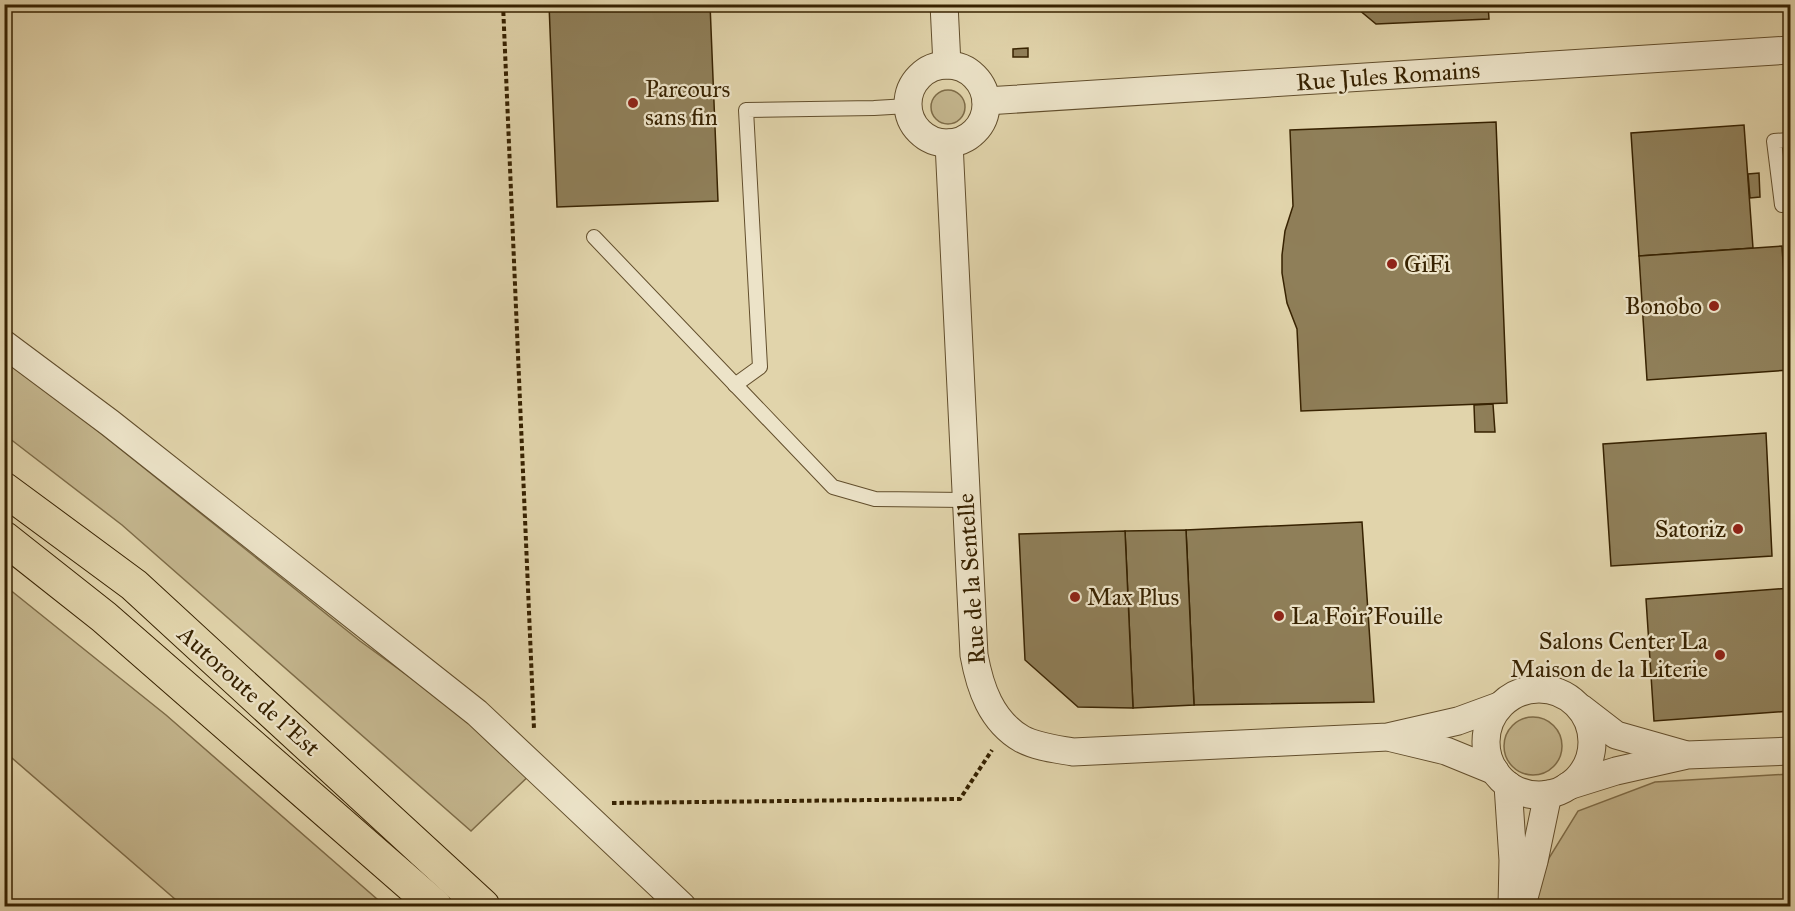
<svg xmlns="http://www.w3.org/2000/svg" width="1795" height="911" font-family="'IM FELL Great Primer',serif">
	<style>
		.green { fill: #c4b68e; stroke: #7e6c48; stroke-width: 1.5 }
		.building { fill: #8f7f59; stroke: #372201; stroke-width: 1.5 }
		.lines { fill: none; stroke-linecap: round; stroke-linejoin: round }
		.lane-casing { stroke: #624e2c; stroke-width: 16 }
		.street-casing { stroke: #624e2c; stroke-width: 29 }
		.highway-casing { stroke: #372201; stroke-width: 35 }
		.path { stroke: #372201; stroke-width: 4; stroke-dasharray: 4.5 3; stroke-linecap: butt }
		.lane { stroke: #ece3c8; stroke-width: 14 }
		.street { stroke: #ece3c8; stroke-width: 27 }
		.highway { stroke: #e1d4ab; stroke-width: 33 }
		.poi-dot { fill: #8f2418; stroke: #ece3c8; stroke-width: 2 }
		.labels { text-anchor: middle; stroke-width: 4.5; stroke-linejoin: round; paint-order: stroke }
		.street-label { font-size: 24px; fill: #372201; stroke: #ece3c8 }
		.poi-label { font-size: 24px; fill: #372201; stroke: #ece3c8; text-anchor: start }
	</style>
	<rect width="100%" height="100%" fill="#e1d4ab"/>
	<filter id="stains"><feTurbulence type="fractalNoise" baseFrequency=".00333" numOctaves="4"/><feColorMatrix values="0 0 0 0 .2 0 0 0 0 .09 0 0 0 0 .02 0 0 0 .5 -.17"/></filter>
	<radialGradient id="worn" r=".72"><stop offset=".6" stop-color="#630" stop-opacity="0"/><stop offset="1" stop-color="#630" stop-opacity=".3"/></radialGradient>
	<g class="green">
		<circle cx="948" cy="107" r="17"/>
		<path d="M 4,361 L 73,411 L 360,641 L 536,769 L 471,831 L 122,525 L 5,435 Z"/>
		<path d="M 4,585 L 166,715 L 385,906 L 183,906 L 5,752 Z"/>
		<circle cx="1533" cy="746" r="29"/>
		<path d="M 1790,774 L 1790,906 L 1534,906 L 1549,858 L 1578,811 L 1655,782 Z"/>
	</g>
	<g class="building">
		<path d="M 549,4 L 710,4 L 718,201 L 557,207 Z"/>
		<path d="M 1352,4 L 1488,4 L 1489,19 L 1376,24 Z"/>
		<path d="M 1589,4 L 1621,4 L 1589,7 Z"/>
		<path d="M 1028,48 L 1028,57 L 1013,57 L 1013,49 Z"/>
		<path d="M 1496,122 L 1507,403 L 1301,411 L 1297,329 L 1287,303 L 1282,273 L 1282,255 L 1285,231 L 1293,206 L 1290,130 Z"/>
		<path d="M 1744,125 L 1753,248 L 1639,256 L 1631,133 Z"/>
		<path d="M 1759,173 L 1760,197 L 1750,198 L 1748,174 Z"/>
		<path d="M 1782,246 L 1790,370 L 1647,380 L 1639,256 Z"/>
		<path d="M 1790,294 L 1790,317 L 1786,318 L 1785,295 Z"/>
		<path d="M 1493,404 L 1495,432 L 1475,432 L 1474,405 Z"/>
		<path d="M 1766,433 L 1772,556 L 1611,566 L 1603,444 Z"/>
		<path d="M 1362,522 L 1374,702 L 1194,705 L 1186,530 Z"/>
		<path d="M 1186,530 L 1194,705 L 1133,708 L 1125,531 Z"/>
		<path d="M 1125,531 L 1133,708 L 1078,707 L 1025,660 L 1019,534 Z"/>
		<path d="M 1790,588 L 1790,711 L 1654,721 L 1646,599 Z"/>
	</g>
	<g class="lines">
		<g class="lane-casing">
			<g id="lane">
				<path d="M 1790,140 L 1774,141 L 1782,205 L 1790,204"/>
				<path d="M 594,237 L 833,487 L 875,499 L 965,500"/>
				<path d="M 735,385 L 760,367 L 746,110 L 874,108 L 908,106"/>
			</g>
		</g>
		<g class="street-casing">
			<g id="street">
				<path d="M 944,4 L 947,65"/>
				<circle cx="947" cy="104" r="39"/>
				<path d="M 986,101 L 1790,50"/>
				<path d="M 949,143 L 974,655 C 980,688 991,721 1022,739 C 1037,747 1056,749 1073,752 L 1388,737 L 1458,721 L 1499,706"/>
				<path d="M 4,344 L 110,423 L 477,713 L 682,906"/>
				<circle cx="1539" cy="742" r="53"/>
				<path d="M 1581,708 L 1616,735 L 1683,754"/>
				<path d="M 1392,738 L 1446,751 L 1495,771"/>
				<path d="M 1508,785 L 1513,860 L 1512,906"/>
				<path d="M 1568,786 L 1616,771 L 1687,755 L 1790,751"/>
				<path d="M 1522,905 L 1534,861 L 1548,794"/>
			</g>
		</g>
		<g class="highway-casing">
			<g id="highway">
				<path d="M 4,489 L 134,585 L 483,906"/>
				<path d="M 4,538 L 104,617 L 435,906"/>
			</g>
		</g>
		<g class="path">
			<path d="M 503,4 L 534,729"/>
			<path d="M 612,803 L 960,799 L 992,750"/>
		</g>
		<use href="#lane" class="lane"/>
		<use href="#street" class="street"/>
		<use href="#highway" class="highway"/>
	</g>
	<g class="poi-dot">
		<circle cx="633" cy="103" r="6"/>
		<circle cx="1392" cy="264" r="6"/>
		<circle cx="1714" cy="306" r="6"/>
		<circle cx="1738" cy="529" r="6"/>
		<circle cx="1075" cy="597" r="6"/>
		<circle cx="1279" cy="616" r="6"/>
		<circle cx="1720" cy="655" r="6"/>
	</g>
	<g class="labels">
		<g class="street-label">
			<text transform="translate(1388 76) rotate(-4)" y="8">Rue Jules Romains</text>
			<text transform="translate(971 579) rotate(-94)" y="8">Rue de la Sentelle</text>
			<text transform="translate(249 691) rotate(42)" y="8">Autoroute de l’Est</text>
		</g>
		<g class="poi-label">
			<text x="645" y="97">Parcours<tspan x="645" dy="28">sans fin</tspan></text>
			<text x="1404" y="272">GiFi</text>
			<text x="1702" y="314" text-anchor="end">Bonobo</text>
			<text x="1726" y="537" text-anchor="end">Satoriz</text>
			<text x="1087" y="605">Max Plus</text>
			<text x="1291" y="624">La Foir'Fouille</text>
			<text x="1708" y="649" text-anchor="end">Salons Center La<tspan x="1708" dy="28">Maison de la Literie</tspan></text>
		</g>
	</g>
	<rect width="1795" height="911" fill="none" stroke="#e1d4ab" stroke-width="24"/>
	<rect x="6" y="6" width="1783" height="899" fill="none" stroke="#372201" stroke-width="3"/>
	<rect x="12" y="12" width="1771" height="887" fill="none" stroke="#372201" stroke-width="1.5"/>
	<rect width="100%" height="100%" filter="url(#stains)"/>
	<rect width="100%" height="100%" fill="url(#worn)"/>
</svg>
